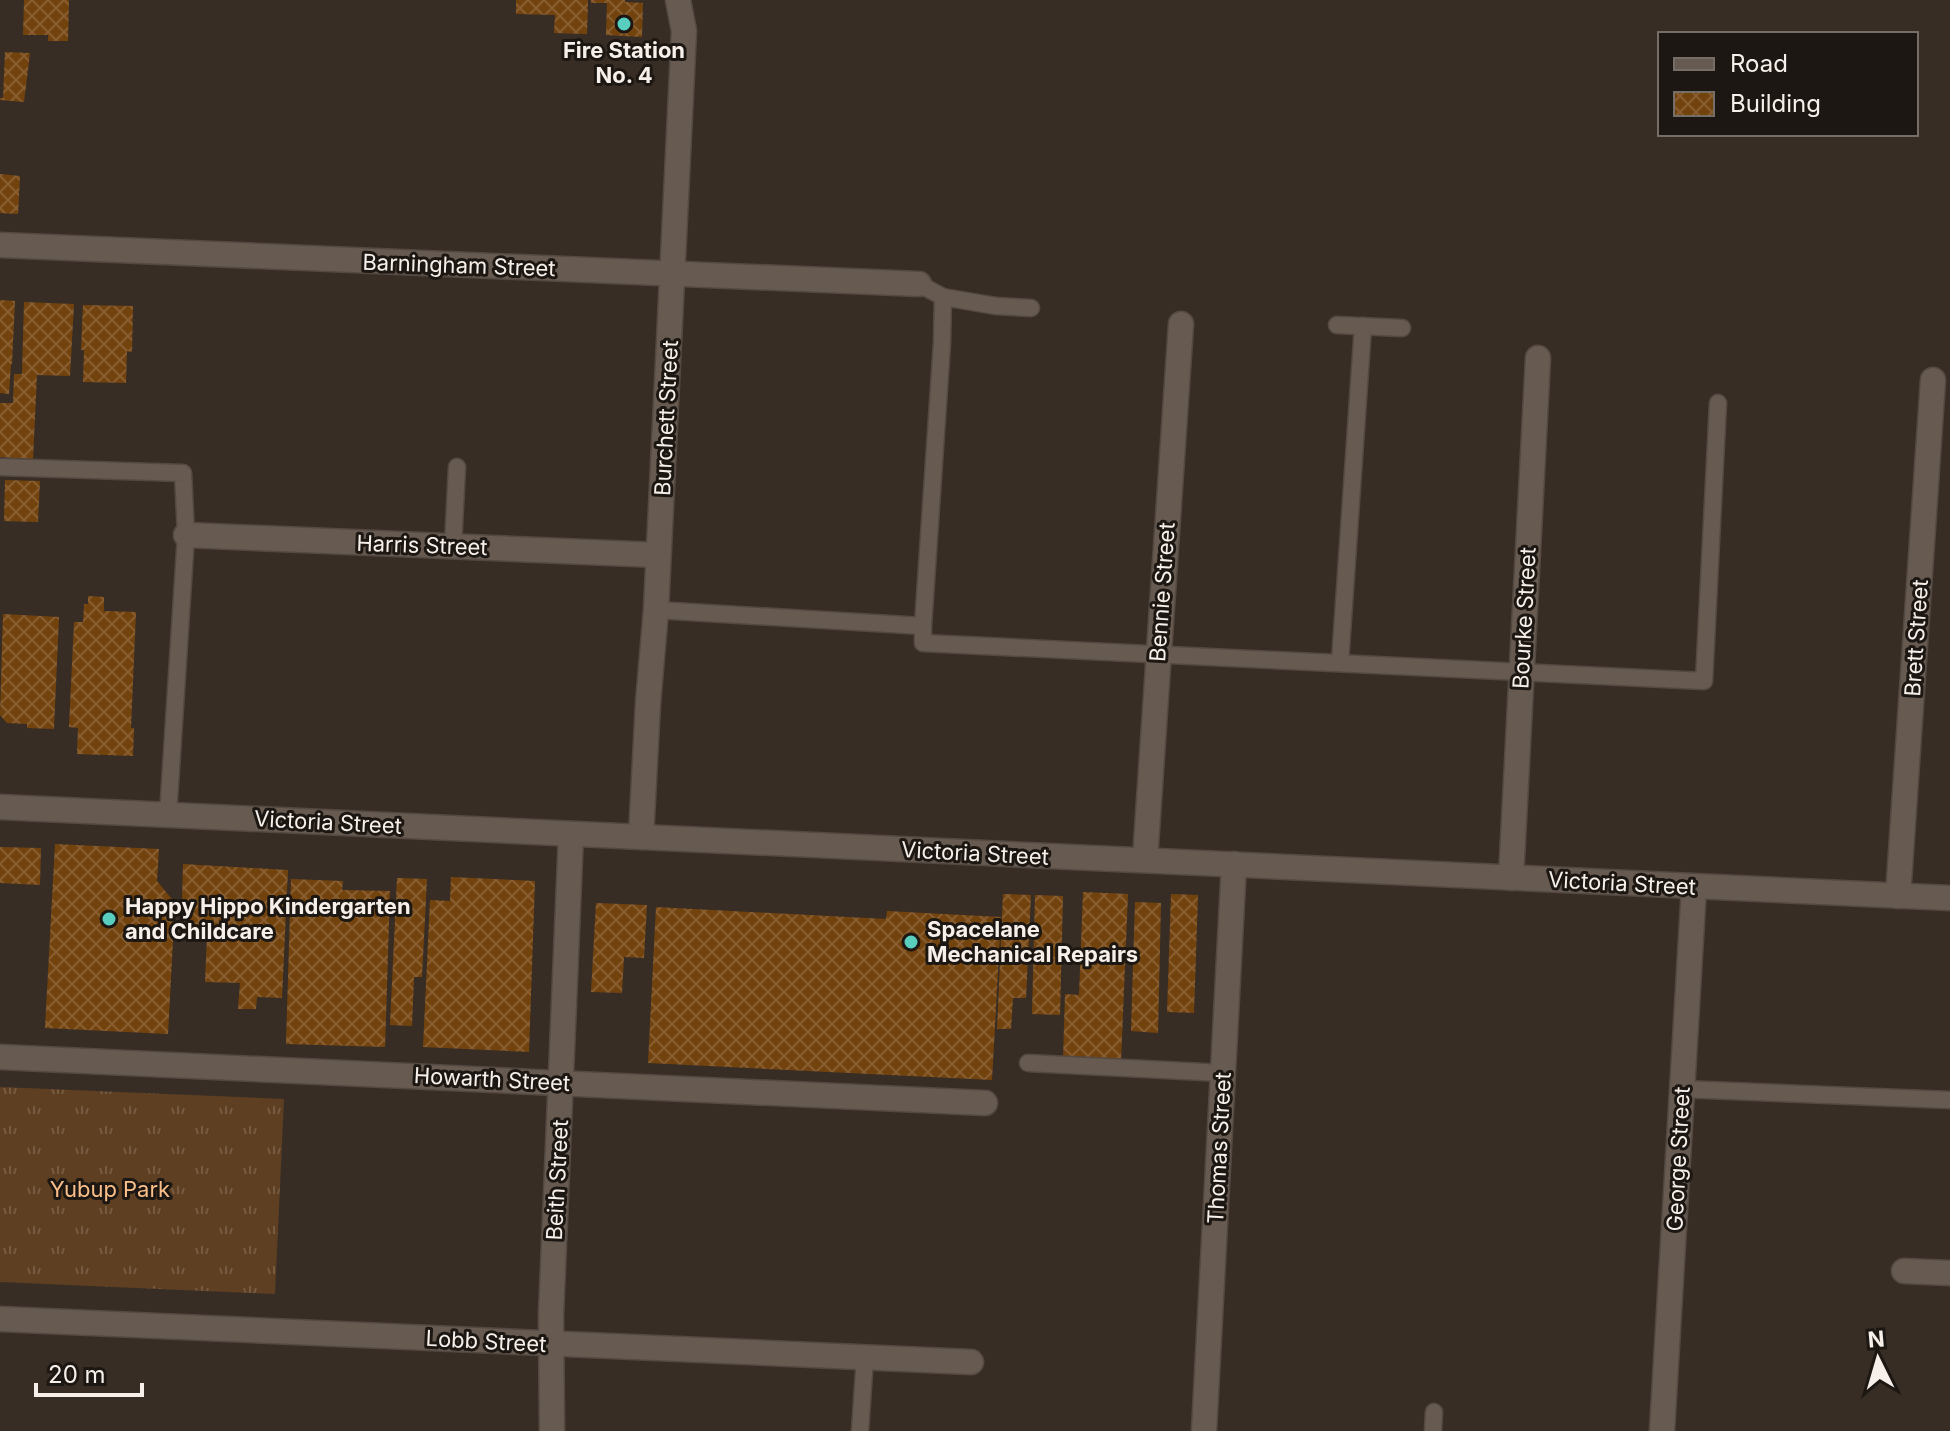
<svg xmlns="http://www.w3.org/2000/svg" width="1950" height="1431" font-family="Inter,sans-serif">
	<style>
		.grass { fill: url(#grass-tufts) }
		.building { fill: url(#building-cross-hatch) }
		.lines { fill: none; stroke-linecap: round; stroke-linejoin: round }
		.lane-casing { stroke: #534942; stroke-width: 19 }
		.street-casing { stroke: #534942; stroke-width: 27 }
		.secondary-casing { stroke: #534942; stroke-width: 27 }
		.lane { stroke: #675a50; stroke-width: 16 }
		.street { stroke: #675a50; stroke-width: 24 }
		.secondary { stroke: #675a50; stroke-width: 24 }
		.poi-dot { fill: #59cebe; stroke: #1c1712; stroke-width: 3 }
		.labels { text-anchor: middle; stroke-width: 6; stroke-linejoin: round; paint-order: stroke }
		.poi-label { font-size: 22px; font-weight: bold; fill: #f7efe9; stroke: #1c1712; text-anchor: start }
		.street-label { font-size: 22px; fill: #f7efe9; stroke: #1c1712 }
		.park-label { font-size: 22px; fill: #fabe89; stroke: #1c1712 }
	</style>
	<defs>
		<pattern id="grass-tufts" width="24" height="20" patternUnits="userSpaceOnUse" patternTransform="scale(2)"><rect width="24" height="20" fill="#5e3f22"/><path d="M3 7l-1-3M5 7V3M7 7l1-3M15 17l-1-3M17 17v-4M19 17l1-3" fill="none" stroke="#765b42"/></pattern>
		<pattern id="building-cross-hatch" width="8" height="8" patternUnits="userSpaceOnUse" patternTransform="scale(2)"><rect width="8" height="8" fill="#73430e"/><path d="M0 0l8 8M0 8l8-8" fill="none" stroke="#885e31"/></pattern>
	</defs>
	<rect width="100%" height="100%" fill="#382d24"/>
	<path class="grass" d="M 0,1087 L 284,1099 L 275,1294 L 0,1282 Z"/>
	<g class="building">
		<path d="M 24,0 L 69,0 L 68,41 L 48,41 L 48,35 L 23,35 Z"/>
		<path d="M 516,0 L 588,0 L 587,34 L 554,33 L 555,15 L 516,14 Z"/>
		<path d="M 591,0 L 625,0 L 625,2 L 643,3 L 642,37 L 606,35 L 607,3 L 591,3 Z"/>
		<path d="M 5,52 L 30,53 L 24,102 L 0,100 L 0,98 L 3,98 Z"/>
		<path d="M 0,174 L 20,176 L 18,214 L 0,213 Z"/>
		<path d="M 0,300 L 15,301 L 12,364 L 11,364 L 9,394 L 0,393 Z"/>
		<path d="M 24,302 L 74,304 L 70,376 L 37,375 L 33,459 L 0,457 L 0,403 L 13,403 L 14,374 L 22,374 Z"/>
		<path d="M 83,305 L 133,306 L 132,352 L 127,351 L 126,383 L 83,382 L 84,350 L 81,350 Z"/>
		<path d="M 5,480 L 40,481 L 38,522 L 4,521 Z"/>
		<path d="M 88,596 L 104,597 L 104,611 L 136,612 L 131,728 L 134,728 L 133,756 L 77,754 L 78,728 L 69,727 L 74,622 L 83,622 L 84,604 L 88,604 Z"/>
		<path d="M 3,614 L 59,617 L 54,729 L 27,728 L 27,724 L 7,723 L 0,715 Z"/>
		<path d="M 55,844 L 159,849 L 157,881 L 175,903 L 168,1034 L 45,1028 Z"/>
		<path d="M 0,847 L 41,848 L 40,885 L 0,883 Z"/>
		<path d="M 183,864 L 288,870 L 282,998 L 257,997 L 256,1009 L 238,1009 L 240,983 L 205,982 L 207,937 L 181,935 Z"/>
		<path d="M 451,877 L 535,881 L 529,1052 L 423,1047 L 430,900 L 450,901 Z"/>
		<path d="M 397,878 L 427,879 L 422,977 L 414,977 L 412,1026 L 390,1025 Z"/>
		<path d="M 291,879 L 343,881 L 342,890 L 390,891 L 385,1047 L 286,1044 Z"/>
		<path d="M 1083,892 L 1128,894 L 1121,1061 L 1063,1059 L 1065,994 L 1079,995 Z"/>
		<path d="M 1003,894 L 1031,895 L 1026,998 L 1013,998 L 1011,1029 L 997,1029 Z"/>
		<path d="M 1171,894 L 1198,895 L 1194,1013 L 1167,1012 Z"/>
		<path d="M 1035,895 L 1063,896 L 1060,1015 L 1032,1014 Z"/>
		<path d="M 1135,902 L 1161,903 L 1158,1033 L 1131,1031 Z"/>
		<path d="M 596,903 L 647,905 L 644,958 L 624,957 L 622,993 L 591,992 Z"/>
		<path d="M 656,907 L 886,919 L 887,911 L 1001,917 L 992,1080 L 648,1063 Z"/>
	</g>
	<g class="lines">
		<g class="lane-casing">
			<g id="lane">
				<path d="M 943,297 L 996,306 L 1031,308"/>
				<path d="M 1337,325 L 1402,328"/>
				<path d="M 0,467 L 183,473 L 186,535 L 168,815"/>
				<path d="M 453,546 L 457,467"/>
				<path d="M 656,610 L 923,626 L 942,343 L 943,297 L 919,284"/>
				<path d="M 923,626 L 923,643 L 1704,681 L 1718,403"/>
				<path d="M 1340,662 L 1363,326"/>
				<path d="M 1028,1063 L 1223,1073"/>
				<path d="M 1682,1089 L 1950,1100"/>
				<path d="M 860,1431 L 865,1357"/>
				<path d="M 1433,1431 L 1434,1412"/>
			</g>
		</g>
		<g class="street-casing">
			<g id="street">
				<path d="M 0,245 L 919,284"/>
				<path d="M 186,535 L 658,555"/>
				<path d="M 641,837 L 648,703 L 656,610 L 684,31 L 678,0"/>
				<path d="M 1145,860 L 1181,324"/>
				<path d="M 1511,878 L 1538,358"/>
				<path d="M 1898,896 L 1933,380"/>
				<path d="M 0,1057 L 985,1103"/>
				<path d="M 1904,1271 L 1950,1273"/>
				<path d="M 0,1319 L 971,1362"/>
				<path d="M 552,1431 L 551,1315 L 571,834"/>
				<path d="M 1204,1431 L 1234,864"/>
				<path d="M 1662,1431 L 1694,887"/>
			</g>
		</g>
		<g class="secondary-casing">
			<path id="secondary" d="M 0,807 L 1950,898"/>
		</g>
		<use href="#lane" class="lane"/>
		<use href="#street" class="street"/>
		<use href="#secondary" class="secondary"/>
	</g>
	<g class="poi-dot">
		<circle cx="624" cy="24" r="8"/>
		<circle cx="109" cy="919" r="8"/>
		<circle cx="911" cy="942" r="8"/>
	</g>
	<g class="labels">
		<g class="poi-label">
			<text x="624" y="58" text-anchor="middle">Fire Station<tspan x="624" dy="25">No. 4</tspan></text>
			<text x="125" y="914">Happy Hippo Kindergarten<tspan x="125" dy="25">and Childcare</tspan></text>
			<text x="927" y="937">Spacelane<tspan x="927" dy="25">Mechanical Repairs</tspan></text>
		</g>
		<g class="street-label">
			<text transform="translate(459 265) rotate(2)" y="8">Barningham Street</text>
			<text transform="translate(666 418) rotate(-87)" y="8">Burchett Street</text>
			<text transform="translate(422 545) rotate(2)" y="8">Harris Street</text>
			<text transform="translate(1162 592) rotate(-86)" y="8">Bennie Street</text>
			<text transform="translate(1524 618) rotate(-87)" y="8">Bourke Street</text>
			<text transform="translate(1916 638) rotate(-86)" y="8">Brett Street</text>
			<text transform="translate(328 822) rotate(3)" y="8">Victoria Street</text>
			<text transform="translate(975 853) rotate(3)" y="8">Victoria Street</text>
			<text transform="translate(1622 883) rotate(3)" y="8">Victoria Street</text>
			<text transform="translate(492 1079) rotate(3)" y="8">Howarth Street</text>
			<text transform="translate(1219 1148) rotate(-87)" y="8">Thomas Street</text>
			<text transform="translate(1678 1159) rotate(-87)" y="8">George Street</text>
			<text transform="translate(557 1180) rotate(-87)" y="8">Beith Street</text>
			<text transform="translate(486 1341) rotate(3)" y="8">Lobb Street</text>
		</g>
		<g class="park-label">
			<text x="110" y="1197">Yubup Park</text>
		</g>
	</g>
	<rect x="1658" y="32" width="260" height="104" fill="#1c1712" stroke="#746d68" stroke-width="2"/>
	<rect x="1674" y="58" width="40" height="12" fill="#675a50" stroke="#746d68" stroke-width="2"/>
	<text x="1730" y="72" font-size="24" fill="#f7efe9">Road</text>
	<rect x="1674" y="92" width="40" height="24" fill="url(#building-cross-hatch)" stroke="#746d68" stroke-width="2"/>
	<text x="1730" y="112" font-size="24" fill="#f7efe9">Building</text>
	<g transform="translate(1878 1359) rotate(355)" stroke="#1c1712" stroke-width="6" paint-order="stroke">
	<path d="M0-6L14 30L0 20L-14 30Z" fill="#f7efe9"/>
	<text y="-12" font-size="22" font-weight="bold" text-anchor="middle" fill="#f7efe9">N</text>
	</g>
	<path d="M36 1383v12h106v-12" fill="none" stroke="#f7efe9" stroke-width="4"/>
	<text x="48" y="1383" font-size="24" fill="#f7efe9" stroke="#1c1712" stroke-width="6" paint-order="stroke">20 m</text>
</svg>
